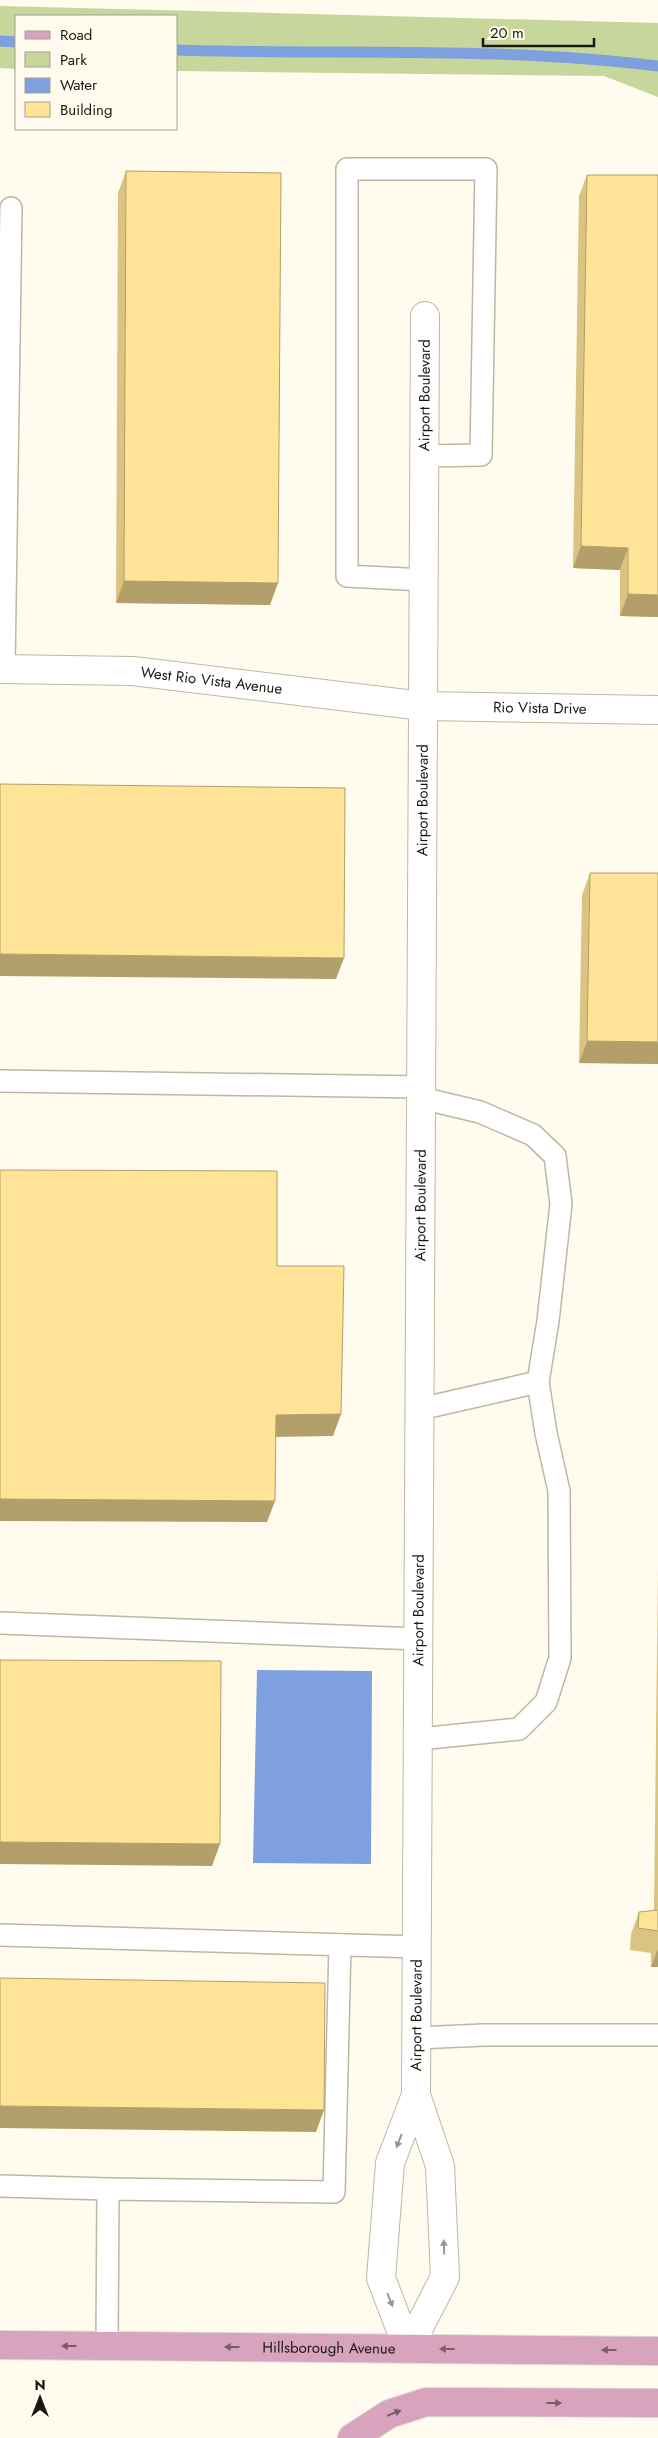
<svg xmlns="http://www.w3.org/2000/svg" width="658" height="2438" font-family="Jost,sans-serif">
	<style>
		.green { fill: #c7d79b }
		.water { fill: #7ea0df }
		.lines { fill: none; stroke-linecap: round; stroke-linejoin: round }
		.stream { stroke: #7ea0df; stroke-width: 11 }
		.service-casing { stroke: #beb7a4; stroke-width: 24 }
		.minor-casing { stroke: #beb7a4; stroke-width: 30 }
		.primary-casing { stroke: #dbdad9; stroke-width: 30 }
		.service { stroke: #fff; stroke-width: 21 }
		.minor { stroke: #fff; stroke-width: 28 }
		.primary { stroke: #d8a3bd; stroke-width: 28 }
		.wall { fill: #dbc381 }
		.shaded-wall { fill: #b29f69 }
		.building { fill: #ffe396; stroke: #b29f69 }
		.oneway { fill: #989794 }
		.oneway2 { fill: #7a5e67 }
		.labels { text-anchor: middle; stroke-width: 4.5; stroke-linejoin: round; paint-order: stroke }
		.street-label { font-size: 15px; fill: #1b1811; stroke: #fffbee }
	</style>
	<rect width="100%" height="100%" fill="#fffbee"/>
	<path class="green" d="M 0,6 L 658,23 L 658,97 L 604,76 L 176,71 L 176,16 L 16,16 L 16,69 L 0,68 Z"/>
	<path class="water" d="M 257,1670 L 372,1671 L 371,1864 L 253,1863 Z"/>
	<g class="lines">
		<g class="stream">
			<path d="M 0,41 L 16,42"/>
			<path d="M 176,50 C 337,55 498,46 658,66"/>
		</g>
		<g class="service-casing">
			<g id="service">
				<path d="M 424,580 L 347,576 L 347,169 L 486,169 L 481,455 L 424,456"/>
				<path d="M 4,669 L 11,208"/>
				<path d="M 0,1081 L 421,1087"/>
				<path d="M 420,1409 L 538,1382 L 548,1321 L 561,1204 L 555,1156 L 533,1135 L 480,1112 L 421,1098"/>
				<path d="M 0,1623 L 419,1639"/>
				<path d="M 419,1739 L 519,1729 L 546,1702 L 560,1658 L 559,1491 L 546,1433 L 538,1382"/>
				<path d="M 0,1935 L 418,1947"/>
				<path d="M 417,2038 L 483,2035 L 658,2035"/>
				<path d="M 0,2186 L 108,2189"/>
				<path d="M 107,2346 L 108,2189 L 334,2192 L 340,1945"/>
			</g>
		</g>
		<g class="minor-casing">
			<g id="minor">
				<path id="s1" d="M 0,669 L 133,671 L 423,706 L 658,710"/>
				<path id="s2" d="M 416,2095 L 440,2166 L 445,2277 L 408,2349 L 381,2278 L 390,2163 L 416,2095 L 425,316"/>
			</g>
		</g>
		<g class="primary-casing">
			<g id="primary">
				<path id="s3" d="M 0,2345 L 658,2351"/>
				<path d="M 352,2438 L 389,2414 L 426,2402 L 658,2403"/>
			</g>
		</g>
		<use href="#service" class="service"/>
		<use href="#minor" class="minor"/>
		<use href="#primary" class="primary"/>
	</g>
	<g class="wall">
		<path d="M 126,171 L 270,605 L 116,603 L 118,193 Z"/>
		<path d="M 587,175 L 658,175 L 658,617 L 620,616 L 620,570 L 573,568 L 579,196 Z"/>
		<path d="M 590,873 L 658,873 L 658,1064 L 579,1063 L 582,895 Z"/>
		<path d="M 658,1565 L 658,1967 L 651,1967 L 651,1953 L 630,1950 L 631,1934 L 639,1912 L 654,1911 Z"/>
	</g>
	<g class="shaded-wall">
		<path d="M 581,546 L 628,548 L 620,570 L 573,568 Z"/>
		<path d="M 124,581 L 278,583 L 270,605 L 116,603 Z"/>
		<path d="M 628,594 L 658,595 L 658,617 L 620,616 Z"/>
		<path d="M 0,954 L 344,958 L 336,979 L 0,976 Z"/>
		<path d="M 587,1041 L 658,1042 L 658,1064 L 579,1063 Z"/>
		<path d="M 341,1414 L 333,1436 L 268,1437 L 276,1415 Z"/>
		<path d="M 0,1499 L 275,1501 L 267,1522 L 0,1521 Z"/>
		<path d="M 0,1842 L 220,1844 L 212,1866 L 0,1864 Z"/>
		<path d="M 658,1949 L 658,1967 L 651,1967 Z"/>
		<path d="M 0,2106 L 324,2110 L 316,2132 L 0,2128 Z"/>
	</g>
	<g class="building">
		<path d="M 126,171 L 281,173 L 278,583 L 124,581 Z"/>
		<path d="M 587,175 L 658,175 L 658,595 L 628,594 L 628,548 L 581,546 Z"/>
		<path d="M 0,784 L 345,788 L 344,958 L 0,954 Z"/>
		<path d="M 590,873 L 658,873 L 658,1042 L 587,1041 Z"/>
		<path d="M 0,1170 L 277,1171 L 277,1266 L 344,1266 L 341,1414 L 276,1415 L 275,1501 L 0,1499 Z"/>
		<path d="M 0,1660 L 221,1661 L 220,1844 L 0,1842 Z"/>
		<path d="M 658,1910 L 658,1931 L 638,1928 L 639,1912 Z"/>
		<path d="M 0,1978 L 325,1983 L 324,2110 L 0,2106 Z"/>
	</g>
	<defs><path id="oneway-solid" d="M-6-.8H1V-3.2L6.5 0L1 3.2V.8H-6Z" transform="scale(1.25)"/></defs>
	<g class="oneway">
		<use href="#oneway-solid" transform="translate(399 2141) rotate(111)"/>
		<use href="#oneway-solid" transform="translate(444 2247) rotate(-92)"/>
		<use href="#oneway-solid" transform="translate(390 2300) rotate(69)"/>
	</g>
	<g class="oneway2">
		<use href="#oneway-solid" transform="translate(69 2346) rotate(-180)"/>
		<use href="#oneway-solid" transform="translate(232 2347) rotate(-180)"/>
		<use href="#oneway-solid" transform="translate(447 2349) rotate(-180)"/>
		<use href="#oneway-solid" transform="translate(609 2350) rotate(-180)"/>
		<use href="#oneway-solid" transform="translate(554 2403)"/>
		<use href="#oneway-solid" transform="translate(394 2413) rotate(-22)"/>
	</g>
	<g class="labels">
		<g class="street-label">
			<text dy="5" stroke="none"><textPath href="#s2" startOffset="2231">Airport Boulevard</textPath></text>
			<text dy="5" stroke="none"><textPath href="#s1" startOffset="212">West Rio Vista Avenue</textPath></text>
			<text dy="5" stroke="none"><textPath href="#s1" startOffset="542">Rio Vista Drive</textPath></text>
			<text dy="5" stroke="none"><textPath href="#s2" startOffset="1826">Airport Boulevard</textPath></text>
			<text dy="5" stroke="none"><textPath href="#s2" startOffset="1421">Airport Boulevard</textPath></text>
			<text dy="5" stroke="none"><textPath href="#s2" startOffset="1016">Airport Boulevard</textPath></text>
			<text dy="5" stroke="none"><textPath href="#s2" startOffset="611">Airport Boulevard</textPath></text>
			<text dy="5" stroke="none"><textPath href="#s3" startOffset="329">Hillsborough Avenue</textPath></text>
		</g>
	</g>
	<rect x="15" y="15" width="162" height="115" fill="#fffbee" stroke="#a4a096"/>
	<rect x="25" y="31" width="25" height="8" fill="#d8a3bd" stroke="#a4a096"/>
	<text x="60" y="40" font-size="15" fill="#1b1811">Road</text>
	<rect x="25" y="52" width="25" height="15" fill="#c7d79b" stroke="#a4a096"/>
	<text x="60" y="65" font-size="15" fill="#1b1811">Park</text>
	<rect x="25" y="78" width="25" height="15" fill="#7ea0df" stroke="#a4a096"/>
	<text x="60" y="90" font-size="15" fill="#1b1811">Water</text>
	<rect x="25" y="102" width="25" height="15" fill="#ffe396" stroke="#a4a096"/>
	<text x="60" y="115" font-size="15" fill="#1b1811">Building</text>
	<g transform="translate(40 2398)" stroke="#fffbee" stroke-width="4" paint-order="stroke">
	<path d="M0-4L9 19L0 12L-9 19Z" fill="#1b1811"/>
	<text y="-8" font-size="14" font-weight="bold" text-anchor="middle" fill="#1b1811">N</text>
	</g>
	<path d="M483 38v8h111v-8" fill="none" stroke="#1b1811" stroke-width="2.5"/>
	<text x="490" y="38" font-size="15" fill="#1b1811" stroke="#fffbee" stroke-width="4" paint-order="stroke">20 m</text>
</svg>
